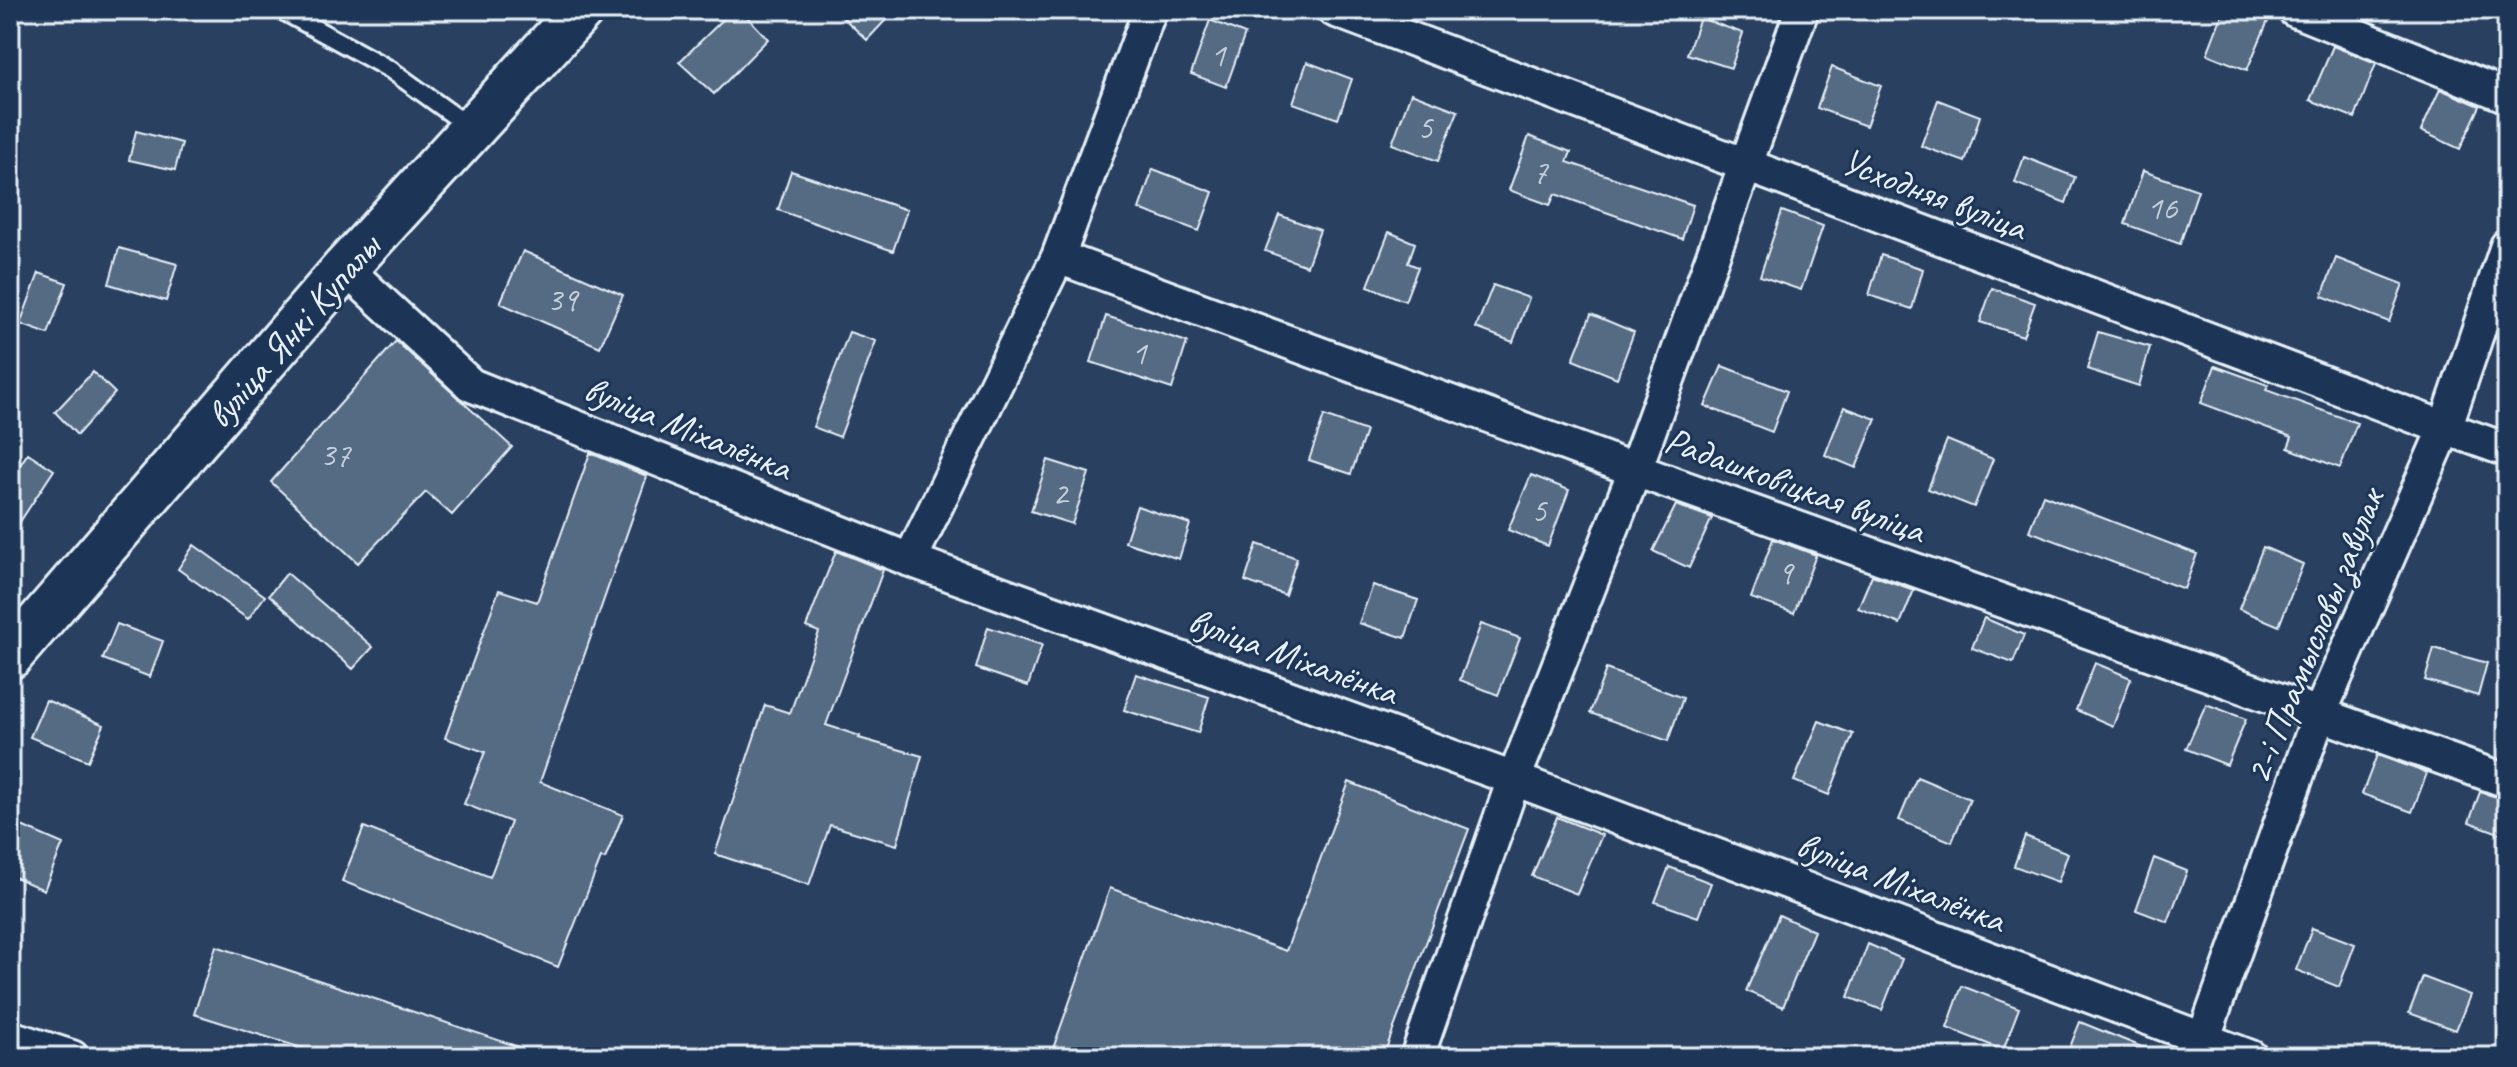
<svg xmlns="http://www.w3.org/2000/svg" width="2517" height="1067" font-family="Caveat,sans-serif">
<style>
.building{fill:#556a83;stroke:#e8f1f8;stroke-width:2}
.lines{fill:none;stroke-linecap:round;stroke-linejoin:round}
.lane-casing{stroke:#e8f1f8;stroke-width:22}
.street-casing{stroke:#e8f1f8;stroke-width:38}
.primary-casing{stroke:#e8f1f8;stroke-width:50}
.lane{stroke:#1d3557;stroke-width:16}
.street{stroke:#1d3557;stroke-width:32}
.primary{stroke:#1d3557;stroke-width:44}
.labels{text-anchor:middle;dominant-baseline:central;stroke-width:6;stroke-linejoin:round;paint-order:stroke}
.number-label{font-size:34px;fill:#c3cfdb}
.street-label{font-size:38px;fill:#e8f1f8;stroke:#1d3557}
</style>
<rect width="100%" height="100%" fill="#294061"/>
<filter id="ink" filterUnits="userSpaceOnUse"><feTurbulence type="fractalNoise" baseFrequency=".0125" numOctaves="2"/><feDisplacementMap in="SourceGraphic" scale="16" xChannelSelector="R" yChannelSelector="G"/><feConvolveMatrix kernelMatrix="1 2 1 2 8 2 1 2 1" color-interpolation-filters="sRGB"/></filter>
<g filter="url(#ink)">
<!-- building -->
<path class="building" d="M733,10h8l27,29 -54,55 -35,-32z
M835,10h60l-28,30z
M2224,10h16l28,11 -21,49 -40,-16z
M1700,18l43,15 -12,35 -44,-14z
M1210,20l35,14 -19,53 -35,-13z
M2333,46l43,17 -21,55 -45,-18z
M1307,62l45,17 -14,40 -45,-16z
M1832,67l49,19 -15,40 -49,-18z
M2440,89l40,17 -20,43 -39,-18z
M1411,93l47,18 -20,50 -46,-17z
M1938,100l42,16 -15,46 -44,-16z
M136,131l46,12 -7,27 -46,-10z
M1529,136l42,16 -4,10 126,43 -11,34 -127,-45 -5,11 -41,-15z
M2024,157l51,20 -9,26 -51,-20z
M1153,169l60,23 -14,39 -60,-22z
M791,171l116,39 -14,41 -115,-41z
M2143,171l55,19 -18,54 -55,-20z
M1782,211l41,15 -22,64 -41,-14z
M1279,215l41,15 -13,36 -42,-15z
M1389,232l26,11 -7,20 10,4 -13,34 -37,-15z
M119,248l58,16 -11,37 -57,-17z
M523,251l100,44 -23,52 -100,-44z
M1881,255l42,14 -11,40 -43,-14z
M2336,258l67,26 -14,38 -67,-26z
M39,273l28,10 -19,51 -28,-10z
M1493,285l36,13 -16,44 -37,-14z
M1992,288l43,15 -12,33 -43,-14z
M1591,314l43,18 -17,46 -44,-18z
M1106,316l81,26 -15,47 -81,-27z
M849,332l27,9 -36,96 -27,-10z
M2098,332l52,15 -11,39 -52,-17z
M396,341l116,106 -60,68 -26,-23 -68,71 -87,-81z
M1722,366l65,25 -15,41 -67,-26z
M2215,366l53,19 -2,5 91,33 -17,45 -52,-20 4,-11 -91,-34z
M93,372l22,21 -38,42 -22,-23z
M1844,407l32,12 -20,49 -31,-13z
M1324,416l42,15 -15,43 -42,-14z
M1947,440l46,19 -19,48 -46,-18z
M28,453l26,17 -44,67v-57z
M590,453l57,23 -107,306 83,33 -18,44 -4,-1 -43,109 -216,-86 22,-54 126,50 21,-55 -47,-18 21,-52 -40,-14 54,-148 38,12z
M1048,460l41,13 -17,51 -41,-13z
M1531,475l38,15 -21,56 -40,-16z
M2043,495l154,59 -13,35 -155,-58z
M1676,505l36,13 -23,50 -36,-17z
M1137,506l53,18 -11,35 -54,-17z
M1773,539l43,16 -22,58 -43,-15z
M1257,544l40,14 -12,37 -40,-14z
M194,545l71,51 -17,23 -70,-50z
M2263,547l40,17 -24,62 -40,-17z
M836,551l47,19 -57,155 34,11 -1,2 63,18 -25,89 -67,-20 -21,60 -94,-31 50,-149 25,8 29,-81 -13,-5z
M287,573l86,74 -20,22 -84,-74z
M1872,575l42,15 -14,34 -42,-16z
M1373,585l45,15 -13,38 -46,-15z
M1984,618l40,17 -11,28 -41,-15z
M117,624l46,17 -13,36 -47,-18z
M1481,624l39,14 -22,57 -38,-15z
M988,627l54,18 -14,41 -52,-18z
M2434,648l53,15 -9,33 -53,-16z
M2095,663l36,15 -18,48 -37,-16z
M1606,669l77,29 -15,43 -78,-28z
M1136,674l73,23 -11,36 -74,-23z
M46,700l58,25 -16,36 -58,-24z
M2206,704l40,15 -19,46 -41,-16z
M1819,721l34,13 -24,61 -35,-14z
M2377,755l50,18 -15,39 -50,-18z
M1917,777l53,22 -18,43 -53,-22z
M1349,782l120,47 -86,228h-333l60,-169 176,63z
M2480,792l27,8v36l-38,-14z
M1557,817l45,18 -25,59 -45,-18z
M10,821l53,23 -19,46 -34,-15z
M2025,836l43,17 -10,29 -44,-16z
M2154,858l33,13 -19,51 -32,-12z
M1669,867l42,16 -13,34 -43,-15z
M1779,915l35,16 -31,76 -37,-16z
M2312,928l43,16 -16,43 -43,-17z
M1868,944l34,15 -20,51 -34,-13z
M216,946l318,106 -1,5h-203l-136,-43z
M2423,977l47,18 -14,35 -47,-17z
M1962,986l57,22 -16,42 -56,-22z
M2080,1022l84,34v1h-98z"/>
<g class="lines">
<!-- lane casing -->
<g class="lane-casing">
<path id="lane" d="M281,10l110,60 80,58"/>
</g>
<!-- street casing -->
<g class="street-casing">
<path id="street" d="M1334,10l1111,418 62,22
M2294,10l213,86
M1058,257l577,213 872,311
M345,268l126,117 439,175 604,219 737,278
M910,560l148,-303 92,-247
M10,1037l62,20
M1417,1057l97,-278 121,-309 167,-460
M2197,1057l122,-342 126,-287 62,-182"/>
</g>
<!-- primary casing -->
<g class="primary-casing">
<path id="primary" d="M10,656l335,-388 236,-258"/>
</g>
<!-- lane -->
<use href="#lane" class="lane"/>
<!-- street -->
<use href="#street" class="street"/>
<!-- primary -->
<use href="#primary" class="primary"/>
</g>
</g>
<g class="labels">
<!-- number labels -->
<g class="number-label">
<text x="1218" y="54">1</text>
<text x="1425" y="127">5</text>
<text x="1540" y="171">7</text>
<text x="2162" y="207">16</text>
<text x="562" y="299">39</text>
<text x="1139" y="352">1</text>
<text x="335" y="454">37</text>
<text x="1060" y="492">2</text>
<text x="1539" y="510">5</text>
<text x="1785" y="572">9</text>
</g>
<!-- street labels -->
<g class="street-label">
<text transform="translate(1934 194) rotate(21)">Усходняя вуліца</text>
<text transform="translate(293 331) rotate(-49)">вуліца Янкі Купалы</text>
<text transform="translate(688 428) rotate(22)">вуліца Міхалёнка</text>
<text transform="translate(1795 485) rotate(20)">Радашковіцкая вуліца</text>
<text transform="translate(2314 636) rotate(-68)">2-і Прамысловы завулак</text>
<text transform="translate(1293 656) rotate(20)">вуліца Міхалёнка</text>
<text transform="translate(1901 882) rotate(21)">вуліца Міхалёнка</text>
</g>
</g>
<!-- margin -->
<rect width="2517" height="1067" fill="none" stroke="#1d3557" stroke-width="40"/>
<rect x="20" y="20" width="2477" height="1027" fill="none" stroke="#e8f1f8" stroke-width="3" filter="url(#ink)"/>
</svg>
